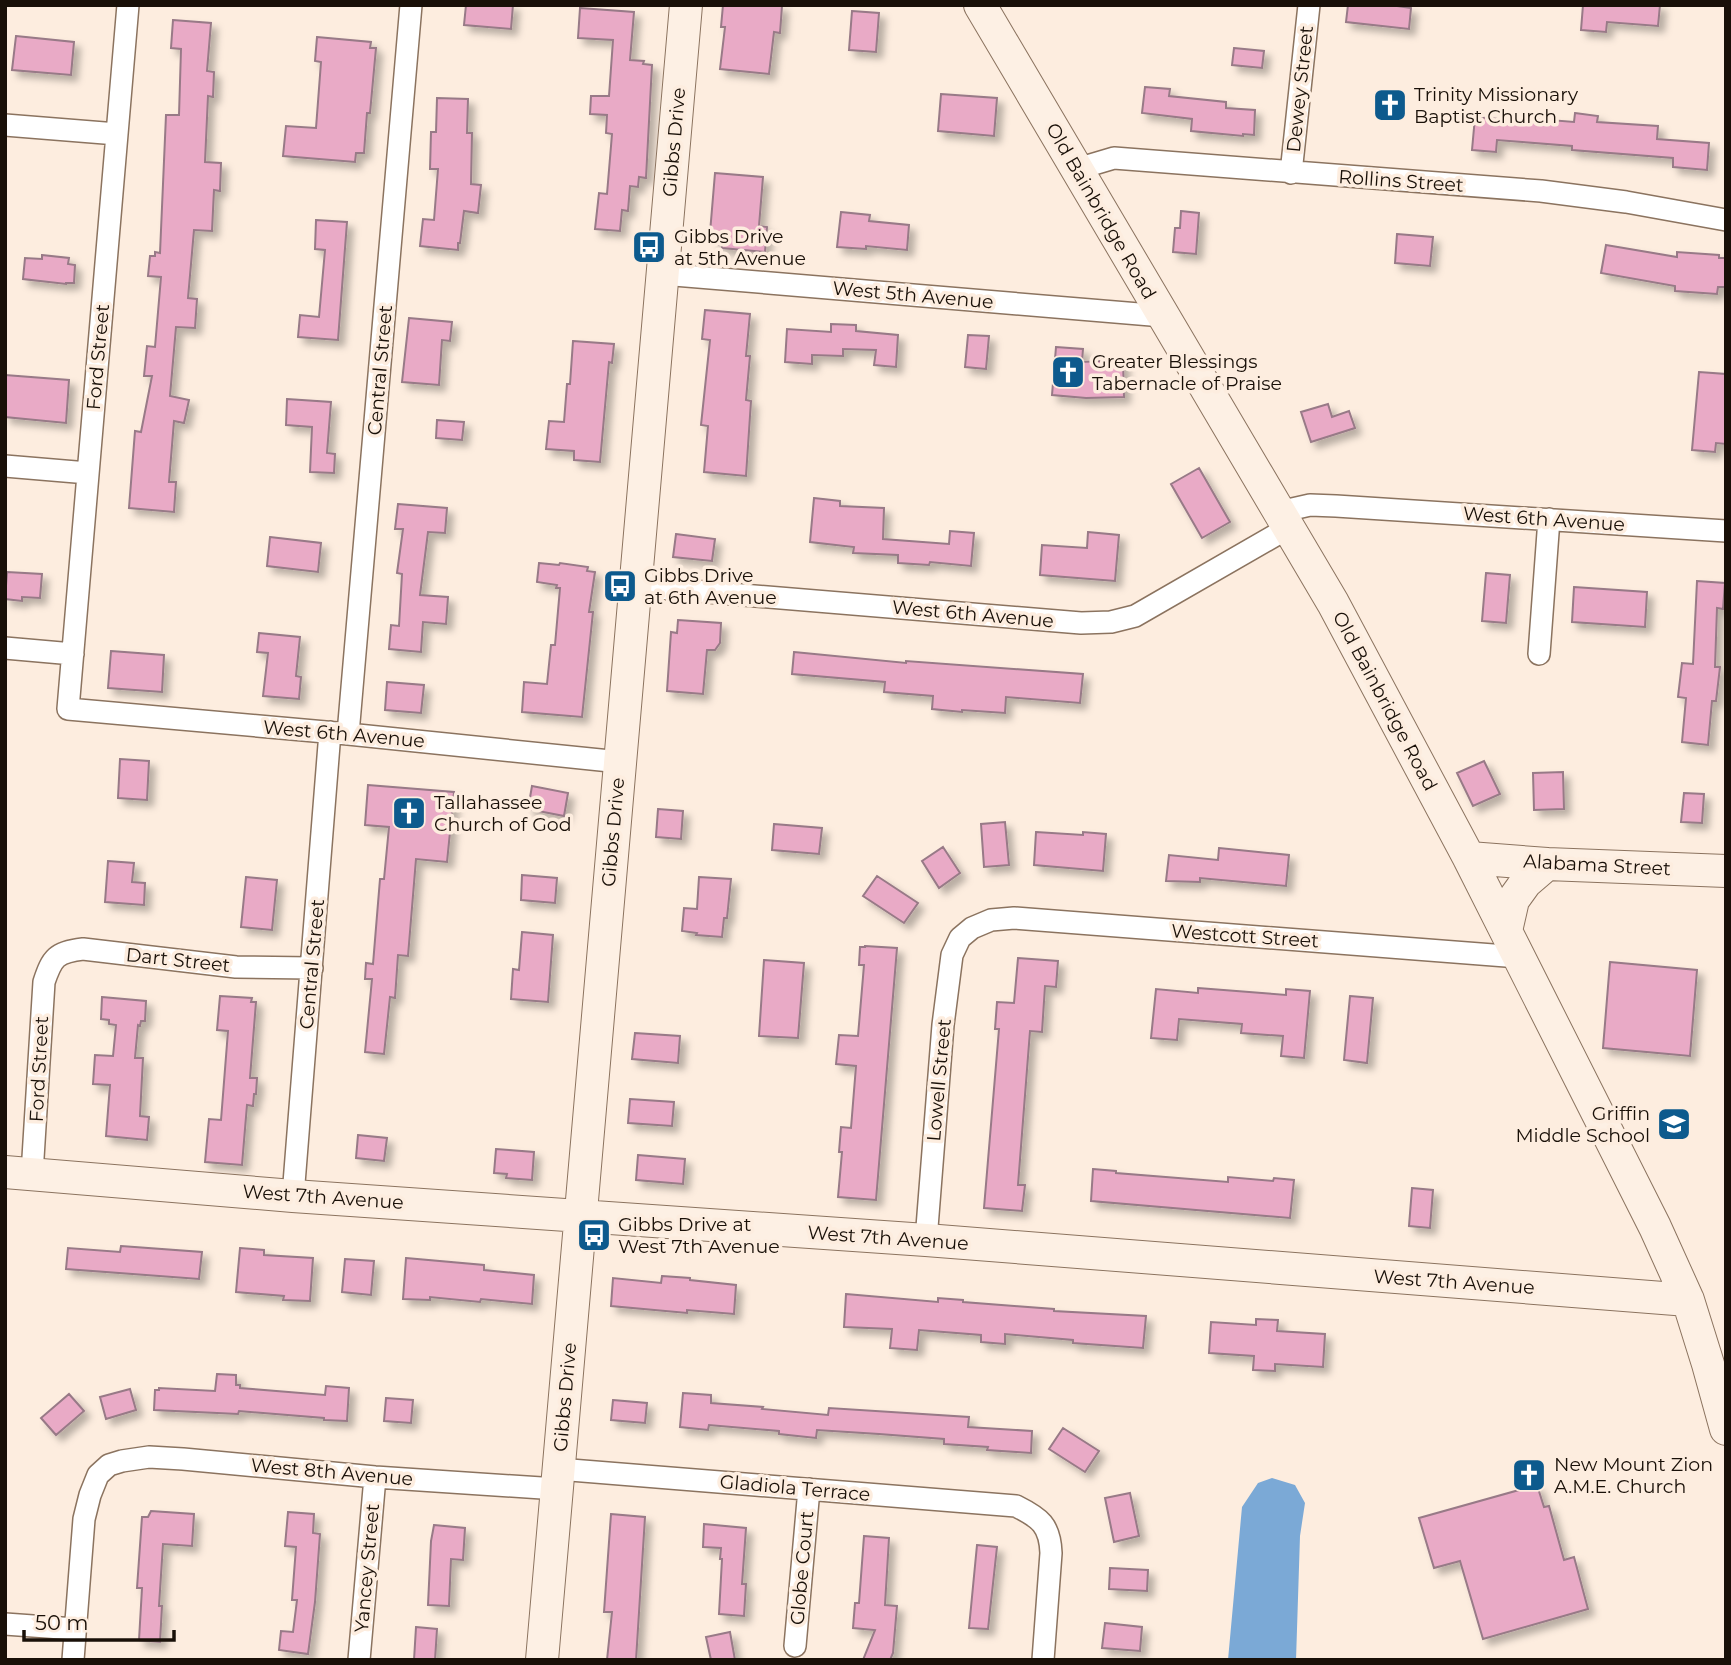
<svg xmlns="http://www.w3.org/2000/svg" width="1731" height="1665" font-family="Montserrat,sans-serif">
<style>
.water{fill:#7ba9d6}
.building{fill:#e9aac6;stroke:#987a87;stroke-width:2;filter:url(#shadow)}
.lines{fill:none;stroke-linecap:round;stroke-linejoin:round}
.street-casing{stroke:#8b735f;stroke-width:24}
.secondary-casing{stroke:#8b735f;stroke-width:34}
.street{stroke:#fff;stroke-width:21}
.secondary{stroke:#fdf0e4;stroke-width:32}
.labels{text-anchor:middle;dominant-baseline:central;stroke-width:7;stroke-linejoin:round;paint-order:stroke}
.street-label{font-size:19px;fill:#191008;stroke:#fdeddf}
.poi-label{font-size:19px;fill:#191008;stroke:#fdeddf;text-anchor:start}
</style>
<defs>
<filter id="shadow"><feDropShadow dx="6" dy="6" stdDeviation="3.5" flood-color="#0004"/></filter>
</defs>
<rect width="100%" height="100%" fill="#fdeddf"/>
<!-- water -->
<path class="water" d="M1272,1478l23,7 10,18 -5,33 -4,124h-68l14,-153 16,-24z"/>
<!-- building -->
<path class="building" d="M466,5h47l-2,24 -47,-4z
M723,5l59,1 -2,27 -6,-1 -5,42 -49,-5 5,-42h-4z
M1348,5h42l21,3 -2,21 -63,-7z
M1583,5h77l-2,21 -51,-4 -1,10 -25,-2z
M580,8l54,4 -4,48 14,1 -1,3 9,1 -6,113 -7,-1 -1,10 -8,-1 -2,25 -6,-1 -2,21 -25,-2 4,-36 8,1 5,-60 -6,-1 1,-18 -17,-1 1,-18h18l4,-56 -35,-2z
M852,11l27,2 -3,39 -27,-2z
M173,20l38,3 -4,48 7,1 -1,25 -5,-1 -3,66 16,1 -1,28 -6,-1 -2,41 -18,-1 -6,68 9,1 -2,29 -19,-1 -6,69 19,4 -5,23 -10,-2 -5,61h7l-2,30 -45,-4 6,-77 6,1 11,-56h-8l3,-30 8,1 6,-70 -13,-1 2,-20h5v-4l5,1 6,-138h13l2,-66 -10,-1z
M16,36l58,6 -3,33 -59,-5z
M317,37l54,5 -1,6h6l-6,65h-3l-3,40h-8l-1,9 -72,-6 3,-30 30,2 5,-66 -6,-1z
M1234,48l30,3 -2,17 -30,-3z
M1145,87l25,2 -1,7 57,6v6l29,2 -1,25 -11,-1v2l-52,-5 1,-12 -50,-6z
M941,94l56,4 -3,38 -56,-5z
M437,98l31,1 -1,34h5l-1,51 10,1 -3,28 -14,-2 -4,32h-2v7l-38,-4 3,-27 11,1 4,-51h-8l1,-37h5z
M1575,113l23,3 -1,6 61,4 -1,13 52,4 -2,27 -34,-3v-9l-101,-8v-4l-75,-6 -1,12 -24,-2 3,-33 49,4 1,-3 49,4z
M715,173l48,4 -4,49 8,1 -2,25 -43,-4v-3l-8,-1 1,-10 -5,-1z
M1181,211l18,2 -3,41 -23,-2 2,-24h5z
M841,212l29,3 -1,6 40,4 -2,25 -41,-4v3l-29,-2z
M316,220l31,2 -9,118 -40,-3 2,-22 19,2 6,-67 -10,-1z
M1397,234l36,3 -3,29 -35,-3z
M1606,245l71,12v-5l42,3v3h7v29h-8l-1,7 -42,-3v-5l-74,-13z
M42,255l27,3 -1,6 7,1 -1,18h-8v1l-43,-5 2,-21 17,1z
M705,310l45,4 -4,42h4l-4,44 5,1 -5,75 -42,-4 4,-46 -7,-1 9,-85 -8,-1z
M409,318l43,4 -2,19 -8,-1 -3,45 -37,-3z
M831,324l25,1v6l42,4 -2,32 -22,-2 2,-15 -33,-1v7l-31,-1v9l-27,-2 2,-33 44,3z
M968,335l21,1 -3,33 -21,-2z
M573,341l41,3 -2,19 -3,-1 -9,100 -26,-2v-9l-28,-2 3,-28 15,1 3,-38h3z
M1056,347l27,2 -1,13 41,-2 1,37 -38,1 -34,-3z
M1699,372l27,2v70l-10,-1 -1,9 -23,-2z
M5,375l64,5 -3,43 -61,-6z
M287,399l44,3 -4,51 8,1 -1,19 -24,-1 2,-45 -26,-2z
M1328,404l4,13 17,-6 6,17 -44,14 -10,-30z
M437,420l27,2 -2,18 -26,-2z
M1199,468l31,54 -28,16 -31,-54z
M814,498l26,3v5l44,2 -1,31 66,5 1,-13 24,2 -3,33 -41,-4 -1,3 -31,-2v-8l-45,-2 1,-6 -44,-5z
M398,504l49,4 -2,25 -17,-1 -8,63 28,2 -2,27 -23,-2 -2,30 -32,-3 2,-24 8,1 3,-52 -5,-1 6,-44h-8z
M1088,532l31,3 -4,46 -75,-6 2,-30 45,3z
M676,534l39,5 -3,22 -39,-4z
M270,537l51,6 -3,29 -51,-6z
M539,563l20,2 1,-2 28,4 -1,4 8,1 -6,40h4l-11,105 -60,-5 2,-30 23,2 4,-39h4l5,-57h-4l1,-3 -20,-3z
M7,572l35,2 -2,24 -18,-1v4l-17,-2z
M1486,573l24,2 -4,48 -24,-2z
M1697,581l28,2 -2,26 -6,-1 -2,59h5l-4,34h-4l-4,44 -26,-3 4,-44 -8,-1 4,-34 11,1z
M1574,587l73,5 -2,35 -73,-5z
M678,620l43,3 -1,20 -5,7h-8l-4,44 -36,-3 4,-59 6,1z
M259,633l41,4 -4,39 5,1 -2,22 -36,-3 5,-43 -11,-1z
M111,651l53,4 -2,37 -54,-4z
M794,652l112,11v-2l177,13 -3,29 -74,-6 -1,16 -43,-3v2l-30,-3 1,-13 -49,-4 1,-10 -93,-8z
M387,682l37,3 -3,28 -36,-3z
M120,759l29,2 -2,39 -29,-2z
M1484,761l16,33 -27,12 -16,-33z
M1563,772l1,37 -30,1 -1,-37z
M368,785l86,7 -7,70 -31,-3 -8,97 -10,-1 -3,43 -5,-1 -6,57 -19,-2 7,-73h-7l1,-16 7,1 7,-85h4l5,-52 -24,-2z
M532,786l36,7 -4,23 -36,-7z
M1684,793l20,1 -2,29 -21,-1z
M658,809l25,2 -2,28 -25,-2z
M1005,822l4,43 -25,2 -3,-43z
M774,824l48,4 -3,26 -47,-4z
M1036,832l47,3v-3l23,2 -3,37 -69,-6z
M943,847l17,26 -21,15 -17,-27z
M1219,848l70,7 -3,31 -86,-8v4l-34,-1 3,-26 49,5z
M108,861l26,2 -2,19 13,1 -1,22 -39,-3z
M522,875l35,3 -2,25 -34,-3z
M877,876l41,27 -14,20 -41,-27z
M246,877l31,3 -5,50 -31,-3z
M699,877l32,2 -4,39h-3l-2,19 -26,-2 1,-2 -15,-2 2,-23 13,1z
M522,932l31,3 -5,67 -37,-3 2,-30 6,1z
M865,946l32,2 -21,252 -38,-3 4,-45h-3l2,-25 10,1 5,-62 -20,-2 3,-29 19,1 6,-71h-5l1,-18h5z
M1018,958l40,3 -2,26 -11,-1 -3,46 -12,-1 -12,154h7l-3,26 -38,-3 15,-179h-4l2,-27 17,1z
M764,960l40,3 -6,75 -39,-2z
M1610,962l87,8 -7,86 -87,-8z
M1198,988l88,7v-6l24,2 -6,67 -23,-2 2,-20 -42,-3 1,-9 -63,-5 -2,21 -26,-2 5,-49 42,4z
M220,996l32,2 -1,4h5l-6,76h7l-1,16h-2l-1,12 -6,-1 -5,60 -37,-3 4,-43 12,1 7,-89 -11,-1z
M1350,996l23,2 -6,65 -23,-3z
M102,997l44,4 -1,20h-4l-1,5 -2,-1 -3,33h8l-3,58 9,1 -2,23 -41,-4 4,-51 -17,-1 2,-29 18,1 3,-31 -7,-1v-4l-8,-1z
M635,1033l45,3 -2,27 -46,-4z
M630,1099l44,3 -2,24 -44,-3z
M358,1135l29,3 -3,23 -28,-3z
M496,1149l38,3 -2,28 -26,-2 1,-4 -13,-1z
M638,1155l47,4 -2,25 -47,-4z
M1093,1169l23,2v2l112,9v-5l45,4 1,-3 20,2 -4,38 -199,-17z
M1412,1188l21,2 -3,38 -21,-2z
M121,1246l81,6 -3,27 -133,-10 2,-21 52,4z
M240,1248l24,2v5l49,3 -3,43 -27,-1 1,-4 -48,-4z
M406,1258l78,7v5l50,5 -2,29 -51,-5 -1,3 -50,-5v3l-27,-1z
M345,1259l29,2 -3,34 -29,-3z
M662,1276l28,2v2l46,5 -2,29 -47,-4v3l-76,-7 2,-28 48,5z
M846,1294l92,8v-4l25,2v2l91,7v2l92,5 -3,32 -70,-5v-3l-68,-6v10l-24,-2v-7l-62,-5 -2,20 -27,-2 2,-19 -48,-2z
M1256,1319l22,1 -1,11 48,3 -2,33 -48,-3v7l-22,-1 1,-14 -45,-3 2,-31 45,3z
M217,1374l19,1v10h4v3l85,7 1,-9 23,2 -2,33 -23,-1v-2l-85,-7 -1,3 -84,-4 1,-20h4v-2l56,3z
M130,1389l6,21 -30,9 -6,-22z
M683,1393l28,2v8l52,4 -1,2 66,6 1,-7 140,9 -1,10 64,4 -1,22 -44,-3 1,-3 -44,-3v-5l-65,-5 -62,-4 -1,8 -37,-4v-3l-70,-6 -1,5 -28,-3z
M69,1394l15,17 -28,24 -15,-17z
M386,1398l27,2 -2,23 -27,-2z
M613,1400l34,3 -2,20 -34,-3z
M1063,1428l36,23 -14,21 -36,-23z
M1537,1485l7,22 5,-1 15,54 10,-3 14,52 -105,30 -23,-78 -26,7 -15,-50z
M1130,1493l9,43 -25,6 -9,-44z
M151,1511l43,3 -2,32 -29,-2 -4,62h3l-2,36 -21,-2 3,-52h-5l5,-71h6z
M288,1512l26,2 -1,19 7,1 -5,68 -7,52 -29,-4 2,-19 12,1 4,-32h-5l4,-53 -11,-1z
M611,1514l34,3 -9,143h-29l5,-48h-8z
M704,1524l42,4 -4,56h4l-2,32 -25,-2 3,-55h-2l1,-11 -18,-1z
M434,1525l31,3 -2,32 -12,-1 -2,47 -21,-1 3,-64z
M864,1536l25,2 -4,67 12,1 -4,47 -3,7h-27l12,-30 -22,-2 2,-25h4z
M977,1545l20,2 -9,82 -19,-1z
M1110,1568l38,2 -1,21 -38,-2z
M1105,1623l37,4 -2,24 -38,-3z
M416,1627l21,2 -2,31h-21z
M730,1632l5,28h-24l-5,-23z"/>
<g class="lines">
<!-- street casing -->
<g class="street-casing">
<path id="street" d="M128,5l-60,704 280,25 272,28
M5,125l112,9
M1077,169l37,-11 427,33 85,11 100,18
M1291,173l18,-168
M662,274l501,42
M5,466l83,7
M1279,512l31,-7 26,1 390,25
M635,586l446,37 30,-1 24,-6 153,-88
M5,648l68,6
M1539,654l10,-135
M348,734l63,-729
M32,1174l12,-192c8,-24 12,-30 39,-33l153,18 76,1
M293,1196l37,-464
M926,1240l17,-215 9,-70 8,-17 12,-10 19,-8 23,-2 505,39
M558,1469l458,37c24,12 34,19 35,47l-8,107
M5,1624l70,5
M795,1646l14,-157
M73,1660l11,-141 6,-24 8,-20 11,-10 13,-4 27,-4 34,2 192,18 182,12
M359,1660l16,-183"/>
</g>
<!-- secondary casing -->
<g class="secondary-casing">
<path id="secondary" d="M980,5l353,598 136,255 186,369 33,73 20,64 18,65
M1469,858l78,6 179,7
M1506,931l7,-31 13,-18 21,-18
M5,1172l288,24 633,44 762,60
M542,1660l144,-1655"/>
</g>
<!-- street -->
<use href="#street" class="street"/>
<!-- secondary -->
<use href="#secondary" class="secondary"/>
</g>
<!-- icons -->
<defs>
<g id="church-square" transform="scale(1.75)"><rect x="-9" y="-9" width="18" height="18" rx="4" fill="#0d5a8d" stroke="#fdeddf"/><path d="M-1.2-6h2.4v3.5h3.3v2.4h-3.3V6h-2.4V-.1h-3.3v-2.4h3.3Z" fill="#fff"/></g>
<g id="bus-square" transform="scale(1.75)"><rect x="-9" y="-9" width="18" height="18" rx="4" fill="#0d5a8d" stroke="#fdeddf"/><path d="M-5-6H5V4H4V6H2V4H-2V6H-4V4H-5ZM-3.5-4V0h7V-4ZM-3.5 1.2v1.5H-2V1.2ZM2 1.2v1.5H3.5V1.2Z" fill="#fff"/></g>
<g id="school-square" transform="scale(1.75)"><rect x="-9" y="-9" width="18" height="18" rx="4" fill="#0d5a8d" stroke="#fdeddf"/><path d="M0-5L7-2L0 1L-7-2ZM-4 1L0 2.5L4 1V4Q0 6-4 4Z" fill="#fff"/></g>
</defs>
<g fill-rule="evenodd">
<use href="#church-square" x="1390" y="105"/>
<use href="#bus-square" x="649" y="247"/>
<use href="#church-square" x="1068" y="372"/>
<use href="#bus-square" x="620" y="586"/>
<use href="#church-square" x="409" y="813"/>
<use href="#school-square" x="1674" y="1124"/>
<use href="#bus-square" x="594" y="1235"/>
<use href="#church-square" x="1529" y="1475"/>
</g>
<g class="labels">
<!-- street labels -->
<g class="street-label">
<text transform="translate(1300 89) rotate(-84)">Dewey Street</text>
<text transform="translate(674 142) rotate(-85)">Gibbs Drive</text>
<text transform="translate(1401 181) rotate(4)">Rollins Street</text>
<text transform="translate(1101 211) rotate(60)">Old Bainbridge Road</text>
<text transform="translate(913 295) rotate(5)">West 5th Avenue</text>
<text transform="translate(98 357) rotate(-85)">Ford Street</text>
<text transform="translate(380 370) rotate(-85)">Central Street</text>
<text transform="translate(1544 519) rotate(4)">West 6th Avenue</text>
<text transform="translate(973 614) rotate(5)">West 6th Avenue</text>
<text transform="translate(1385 701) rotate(62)">Old Bainbridge Road</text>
<text transform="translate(344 734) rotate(5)">West 6th Avenue</text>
<text transform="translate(613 832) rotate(-85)">Gibbs Drive</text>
<text transform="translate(1597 865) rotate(3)">Alabama Street</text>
<text transform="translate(1245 936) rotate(4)">Westcott Street</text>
<text transform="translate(178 960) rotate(6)">Dart Street</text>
<text transform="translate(312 964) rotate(-85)">Central Street</text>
<text transform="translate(39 1069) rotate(-87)">Ford Street</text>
<text transform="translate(939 1080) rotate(-85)">Lowell Street</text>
<text transform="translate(323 1197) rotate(4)">West 7th Avenue</text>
<text transform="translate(888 1238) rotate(4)">West 7th Avenue</text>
<text transform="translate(1454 1282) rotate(4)">West 7th Avenue</text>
<text transform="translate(565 1397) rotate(-85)">Gibbs Drive</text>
<text transform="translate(332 1472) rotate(5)">West 8th Avenue</text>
<text transform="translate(795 1488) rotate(5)">Gladiola Terrace</text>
<text transform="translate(367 1568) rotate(-85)">Yancey Street</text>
<text transform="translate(802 1568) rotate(-85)">Globe Court</text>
</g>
<!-- poi labels -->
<g class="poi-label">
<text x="1414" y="94">Trinity Missionary<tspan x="1414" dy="22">Baptist Church</tspan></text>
<text x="674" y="236">Gibbs Drive<tspan x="674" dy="22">at 5th Avenue</tspan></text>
<text x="1092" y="361">Greater Blessings<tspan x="1092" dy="22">Tabernacle of Praise</tspan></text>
<text x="644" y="575">Gibbs Drive<tspan x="644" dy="22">at 6th Avenue</tspan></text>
<text x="434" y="802">Tallahassee<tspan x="434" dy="22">Church of God</tspan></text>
<text x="1650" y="1113" text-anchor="end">Griffin<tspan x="1650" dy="22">Middle School</tspan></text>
<text x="618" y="1224">Gibbs Drive at<tspan x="618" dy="22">West 7th Avenue</tspan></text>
<text x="1554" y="1464">New Mount Zion<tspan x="1554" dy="22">A.M.E. Church</tspan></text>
</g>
</g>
<!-- border -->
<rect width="1731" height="1665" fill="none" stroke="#191008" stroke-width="14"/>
<!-- scale -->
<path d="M24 1630v10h150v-10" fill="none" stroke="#191008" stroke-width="3.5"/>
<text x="35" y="1630" font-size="21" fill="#191008" stroke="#fdeddf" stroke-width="5" paint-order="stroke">50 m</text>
</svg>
